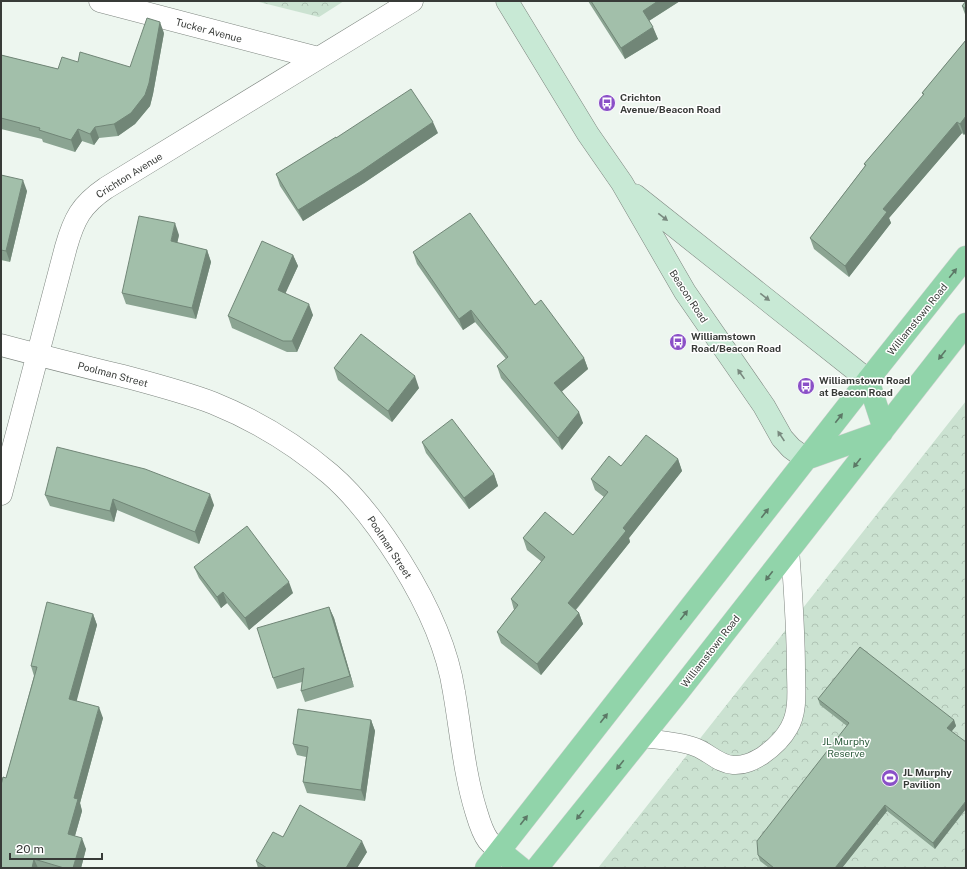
<svg xmlns="http://www.w3.org/2000/svg" width="967" height="869" font-family="'Public Sans',sans-serif">
<style>
.forest{fill:url(#forest-crowns)}
.lines{fill:none;stroke-linecap:round;stroke-linejoin:round}
.lane-casing{stroke:#7d857f;stroke-width:19}
.street-casing{stroke:#7d857f;stroke-width:23}
.secondary-casing{stroke:#7d857f;stroke-width:23}
.primary-casing{stroke:#cfd0cf;stroke-width:23}
.lane{stroke:#fff;stroke-width:18}
.street{stroke:#fff;stroke-width:22}
.secondary{stroke:#c8e9d5;stroke-width:22}
.primary{stroke:#91d4aa;stroke-width:22}
.wall{fill:#8ba492}
.shaded-wall{fill:#718677}
.building{fill:#a2bfaa;stroke:#718677}
.oneway{fill:#79897f}
.oneway2{fill:#5c7866}
.labels{text-anchor:middle;dominant-baseline:central;stroke-width:3;stroke-linejoin:round;paint-order:stroke}
.street-label{font-size:10px;fill:#383b38;stroke:#fff}
.poi-label{font-size:10px;font-weight:bold;fill:#383b38;stroke:#fff;text-anchor:start}
.park-label{font-size:10px;fill:#2d5c3d;stroke:#fff}
</style>
<defs>
<pattern id="forest-crowns" width="20" height="18" patternUnits="userSpaceOnUse"><rect width="20" height="18" fill="#cbe2d1"/><path d="M2 6a3 3 0 1 1 6 0M12 15a3 3 0 1 1 6 0" fill="none" stroke="#afc3b4"/></pattern>
</defs>
<rect width="100%" height="100%" fill="#edf6ef"/>
<!-- forest -->
<path class="forest" d="M255,1h89l-25,16z
M966,401v467h-368z"/>
<g class="lines">
<!-- lane casing -->
<g class="lane-casing">
<path id="lane" d="M641,738c18,2 38,3 54,9 14,5 23,17 38,18 11,1 20,-4 29,-9 10,-7 21,-17 27,-28 10,-17 7,-39 7,-57 0,-41 -3,-81 -6,-122"/>
</g>
<!-- street casing -->
<g class="street-casing">
<path id="street" d="M100,1l218,57
M1,345c41,11 81,21 122,31 30,8 61,16 90,27 42,17 83,42 117,71 29,25 51,56 71,88 25,40 46,83 53,130 7,40 10,80 22,119 3,10 6,21 12,29 3,4 8,7 12,11
M1,494l65,-247c8,-28 15,-42 40,-59l306,-187"/>
</g>
<!-- secondary casing -->
<g class="secondary-casing">
<path id="secondary" d="M507,1l81,133 34,49 63,109 79,114 18,32 9,10 15,11
M635,195l233,185"/>
</g>
<!-- primary casing -->
<g class="primary-casing">
<path id="primary" d="M868,380l16,49
M806,459l76,-27
M500,851l21,17
M486,868l382,-488 98,-123
M537,868l142,-177 287,-367"/>
</g>
<!-- lane -->
<use href="#lane" class="lane"/>
<!-- street -->
<use href="#street" class="street"/>
<!-- secondary -->
<use href="#secondary" class="secondary"/>
<!-- primary -->
<use href="#primary" class="primary"/>
</g>
<!-- wall -->
<path class="wall" d="M588,1h92l-31,20 9,18 -33,20z
M966,1v16l-4,-11z
M164,33l-11,61 -3,12 -15,18 -17,12 -19,2 -5,7 -12,-4 -7,11 -32,-10 -1,-3 -41,-10v-74l57,14 20,-7 52,5z
M966,40v92l-2,3 -2,-2 -73,85 2,5 -42,54 -35,-28 -4,-11 55,-72 -1,-2 59,-69 -1,-2z
M438,133l-74,50 -61,38 -23,-35 -4,-12 60,-36z
M1,175l26,16 -17,71 -9,-2z
M179,235l-2,8 30,7 4,12 -15,57 -70,-15 -4,-11z
M413,252l122,53 49,53 4,11 -26,22 21,32 -21,27 -61,-72 -4,-12 9,-7 -31,-37 -12,8 -46,-66z
M293,255l5,11 -13,27 28,22 -16,37h-10l-55,-24 -4,-12z
M334,368l85,20 -27,34 -54,-42z
M422,442l72,32 4,12 -29,23 -43,-56z
M678,459l4,12 -53,67 1,4 -54,68 3,3 4,11 -42,51 -40,-32 -4,-11 17,-22 -3,-11 31,-37 -15,-12 -4,-12 50,-3 31,-38 -9,-7 -4,-11 30,-13z
M45,495l169,10 -15,39 -82,-34 -3,12 -64,-16z
M194,567l99,26 -44,37 -22,-27 -6,5 -22,-30z
M329,607l5,11 20,69 -49,15 -4,-11 1,-9 -25,7 -4,-11z
M93,614l4,11 -21,76 27,17 -23,85 2,8 -7,25 11,13 -5,19h-80l5,-90 28,-102 -3,-10z
M818,699l136,21 2,6 -4,5 -17,118 -48,-38 -45,57h-73l-9,-7 -2,-6 89,-129 -27,-21z
M371,720l4,11 -10,70 -58,-8 -4,-11 3,-25 -9,-2 -4,-11z
M283,837l84,15 -10,16h-99l-2,-7z"/>
<!-- shaded-wall -->
<path class="shaded-wall" d="M658,1h22l-33,21 -4,-11z
M160,22l4,11 -11,61 -3,12 -15,18 -17,12 -4,-12z
M653,27l5,12 -33,20 -4,-11z
M966,116v16l-2,3 -4,-11z
M433,122l5,11 -74,50 -61,38 -5,-11z
M957,122l5,11 -73,85 2,5 -42,54 -4,-11 38,-57z
M95,127l4,11 -5,7 -4,-11z
M78,129l4,12 -7,11 -4,-12z
M23,180l4,11 -17,71 -4,-11z
M175,223l4,12 -4,18 -4,-12z
M207,250l4,12 -15,57 -4,-11z
M293,255l5,11 -16,35 -4,-11z
M309,304l4,11 -16,37 -5,-11z
M471,310l4,12 -12,8 -4,-11z
M584,358l4,11 -29,25 -5,-11z
M415,376l4,12 -27,34 -4,-11z
M579,412l4,11 -21,27 -4,-12z
M678,459l4,12 -53,67 1,4 -58,72 -4,-11 55,-75z
M494,474l4,12 -29,23 -5,-11z
M210,494l4,11 -15,39 -4,-12z
M113,499l4,11 -3,12 -4,-11z
M289,582l4,11 -44,37 -4,-12z
M223,592l4,11 -6,5 -4,-11z
M329,607l5,11 20,69 -4,-11z
M579,613l4,11 -42,51 -4,-11z
M93,614l4,11 -23,86 -5,-12z
M99,707l4,11 -23,85 2,8 -10,35 -4,-12 6,-36z
M371,720l4,11 -10,70 -4,-11z
M954,720l2,6 -6,7 -3,-5z
M966,801v8l-31,40 -2,-6z
M885,805l2,6 -45,57h-7z
M82,838l4,11 -5,19h-8z
M362,841l5,11 -10,16h-11z
M34,859l4,9h-6z"/>
<!-- building -->
<path class="building" d="M591,1h67l-15,10 10,16 -32,21z
M966,1v8l-4,-3z
M147,18l13,4 -11,61 -4,12 -14,18 -17,11 -19,3 -5,7 -12,-5 -7,11 -32,-10 1,-2 -39,-10v-63l57,14 4,-12 16,5 2,-10 50,15z
M966,40v76l-6,8 -3,-2 -74,87 4,3 -42,54 -35,-28 56,-73 -2,-1 60,-70 -2,-1z
M411,89l22,33 -73,50 -62,38 -22,-36 60,-37v1z
M1,175l22,5 -17,71 -5,-1z
M470,213l65,92 6,-5 43,58 -30,25 25,29 -21,26 -61,-72 11,-9 -37,-47 -12,9 -46,-67z
M139,216l36,7 -4,18 36,9 -15,58 -70,-15z
M262,241l31,14 -15,35 31,14 -17,37h-9l-55,-25z
M361,334l54,42 -27,35 -54,-43z
M452,419l42,55 -30,24 -42,-56z
M646,435l32,24 -55,69 3,3 -58,72 11,10 -42,51 -40,-32 21,-27 -7,-6 34,-42 -22,-19 22,-26 28,23 35,-43 -17,-13 18,-23 12,10z
M57,447l88,22 65,25 -15,38 -82,-33 -3,12 -65,-16z
M247,526l42,56 -44,36 -22,-26 -6,5 -23,-30z
M47,602l46,12 -24,85 30,8 -25,91 4,1 -10,35 14,4 -9,30h-9l-30,-9 -2,9h-31v-83l2,-8 3,1 31,-111 -6,-1z
M329,607l21,69 -49,15 3,-23 -31,10 -16,-50z
M860,647l94,73 -7,8 19,14v59l-33,42 -48,-38 -50,63h-61l-16,-13 -1,-14 92,-118 -31,-24z
M298,709l73,11 -10,70 -58,-8 5,-35 -15,-3z
M300,805l62,36 -16,27h-79l-11,-7 17,-29 10,5z"/>
<!-- one-way arrows -->
<defs><path id="oneway-solid" d="M-6-.8H1V-3.2L6.5 0L1 3.2V.8H-6Z"/></defs>
<g class="oneway">
<use href="#oneway-solid" transform="translate(663 217) rotate(38)"/>
<use href="#oneway-solid" transform="translate(765 297) rotate(38)"/>
<use href="#oneway-solid" transform="translate(741 374) rotate(-125)"/>
<use href="#oneway-solid" transform="translate(781 436) rotate(-124)"/>
</g>
<g class="oneway2">
<use href="#oneway-solid" transform="translate(953 273) rotate(-51)"/>
<use href="#oneway-solid" transform="translate(942 355) rotate(128)"/>
<use href="#oneway-solid" transform="translate(839 418) rotate(-52)"/>
<use href="#oneway-solid" transform="translate(857 463) rotate(128)"/>
<use href="#oneway-solid" transform="translate(765 513) rotate(-52)"/>
<use href="#oneway-solid" transform="translate(769 576) rotate(128)"/>
<use href="#oneway-solid" transform="translate(684 615) rotate(-52)"/>
<use href="#oneway-solid" transform="translate(604 718) rotate(-52)"/>
<use href="#oneway-solid" transform="translate(620 765) rotate(129)"/>
<use href="#oneway-solid" transform="translate(580 815) rotate(129)"/>
<use href="#oneway-solid" transform="translate(524 820) rotate(-52)"/>
</g>
<!-- icons -->
<defs>
<g id="bus-disc" transform="scale(0.9)"><circle r="9.5" fill="#8a50c7" stroke="#fff"/><path d="M-5-6H5V4H4V6H2V4H-2V6H-4V4H-5ZM-3.5-4V0h7V-4ZM-3.5 1.2v1.5H-2V1.2ZM2 1.2v1.5H3.5V1.2Z" fill="#fff"/></g>
<g id="stadium-disc" transform="scale(0.9)"><circle r="9.5" fill="#8a50c7" stroke="#fff"/><path d="M0-5a6.5 5 0 1 0 0 10a6.5 5 0 1 0 0-10ZM-3.5-1.8h7v3.6h-7Z" fill="#fff"/></g>
</defs>
<g fill-rule="evenodd">
<use href="#bus-disc" x="607" y="103"/>
<use href="#bus-disc" x="678" y="342"/>
<use href="#bus-disc" x="806" y="386"/>
<use href="#stadium-disc" x="890" y="778"/>
</g>
<g class="labels">
<!-- street labels -->
<g class="street-label">
<text transform="translate(209 30) rotate(15)">Tucker Avenue</text>
<text transform="translate(129 175) rotate(-32)">Crichton Avenue</text>
<text transform="translate(689 296) rotate(57)">Beacon Road</text>
<text transform="translate(917 319) rotate(-51)">Williamstown Road</text>
<text transform="translate(113 374) rotate(15)">Poolman Street</text>
<text transform="translate(390 547) rotate(57)">Poolman Street</text>
<text transform="translate(710 651) rotate(-52)">Williamstown Road</text>
</g>
<!-- poi labels -->
<g class="poi-label">
<text x="620" y="97">Crichton<tspan x="620" dy="12">Avenue/Beacon Road</tspan></text>
<text x="691" y="336">Williamstown<tspan x="691" dy="12">Road/Beacon Road</tspan></text>
<text x="819" y="380">Williamstown Road<tspan x="819" dy="12">at Beacon Road</tspan></text>
<text x="903" y="772">JL Murphy<tspan x="903" dy="12">Pavilion</tspan></text>
</g>
<!-- park labels -->
<g class="park-label">
<text x="846" y="741">JL Murphy<tspan x="846" dy="12">Reserve</tspan></text>
</g>
</g>
<!-- border -->
<rect width="967" height="869" fill="none" stroke="#383b38" stroke-width="4"/>
<!-- scale -->
<path d="M10 853v6h92v-6" fill="none" stroke="#383b38" stroke-width="2"/>
<text x="16" y="853" font-size="12" fill="#383b38" stroke="#ffffff" stroke-width="3" paint-order="stroke">20 m</text>
</svg>
